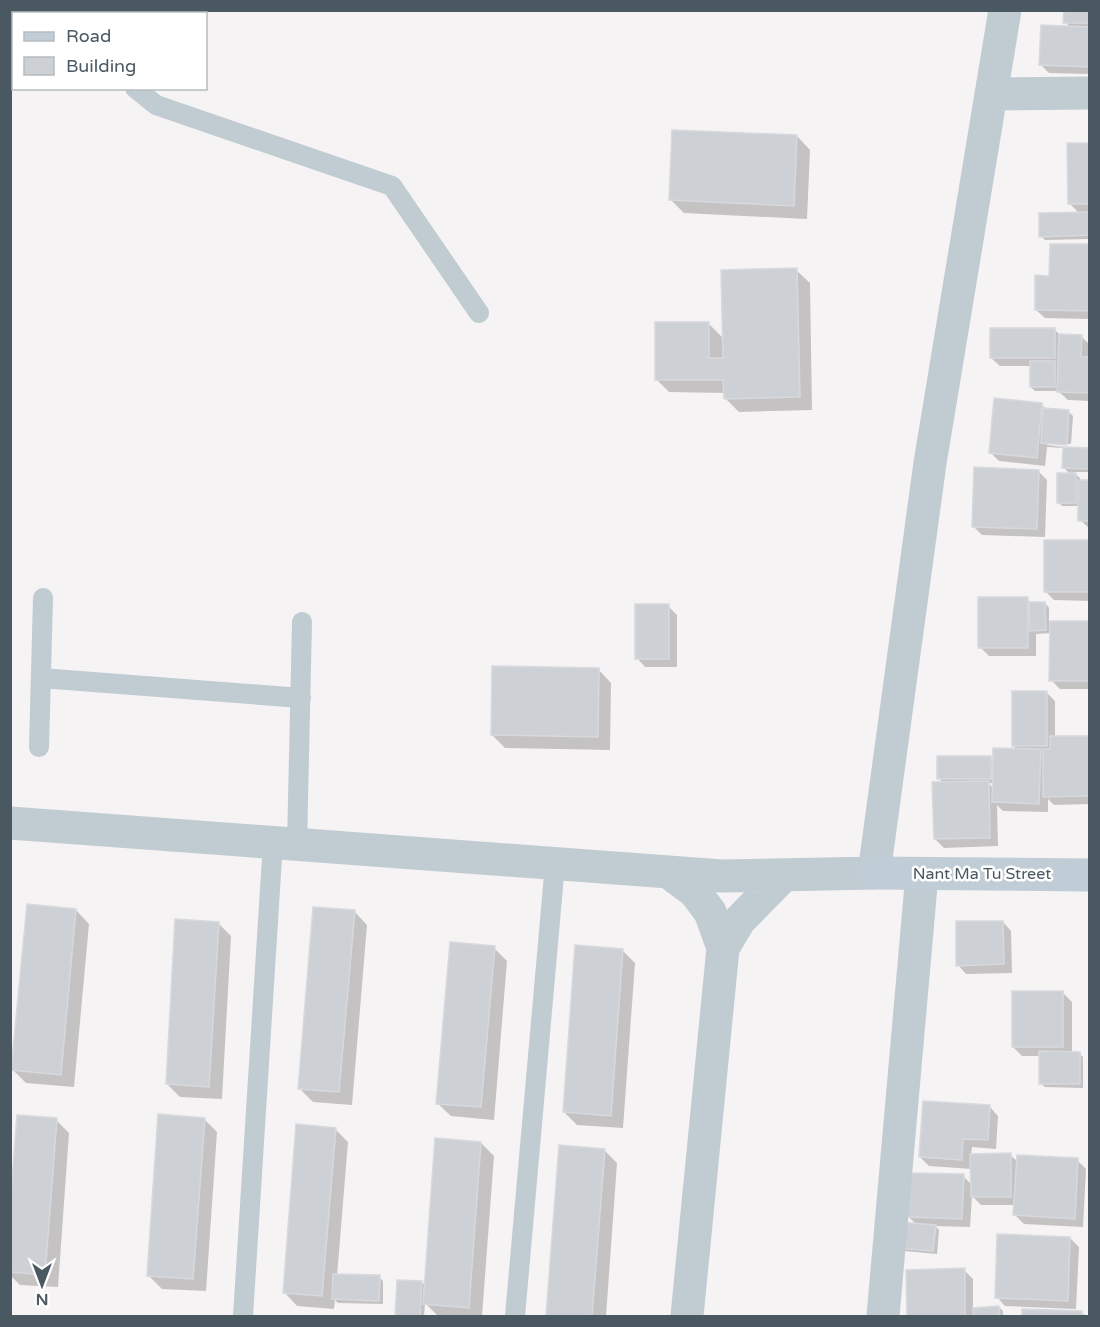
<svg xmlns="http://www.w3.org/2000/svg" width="1100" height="1327" font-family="'Varela Round',sans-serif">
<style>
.shadow{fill:#0003;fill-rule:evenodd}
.building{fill:#cdd0d5;stroke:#d7d9de;stroke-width:1.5}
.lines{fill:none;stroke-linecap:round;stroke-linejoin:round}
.service{stroke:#c1cbd2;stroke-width:20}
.minor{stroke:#c1cbd2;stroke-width:33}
.secondary{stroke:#c0cdd6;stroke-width:33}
.labels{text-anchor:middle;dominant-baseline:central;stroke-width:5;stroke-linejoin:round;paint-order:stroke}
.street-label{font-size:16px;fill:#495861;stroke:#fff}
</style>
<rect width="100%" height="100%" fill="#f5f3f3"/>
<!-- shadow -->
<path class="shadow" d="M1090,10v64l-41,-1 -9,-9 31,-36 -6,-6z
M797,136l13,14 -3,69 -123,-6 -13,-13z
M1090,144v95l-45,1 -4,-4 39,-22 -10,-10z
M1090,246v73l-45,-1 -9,-8 15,-33z
M796,270l14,13 2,127 -73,2 -14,-14v-5l-56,-1 -13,-13 53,-55 15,15z
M1054,329l7,7h20l9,9v56l-22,-1 -10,-9h-23l-4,-4v-21h-31l-9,-8z
M1041,404l6,6 22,2 4,4 -2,28 -24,-2v3l43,5v22h-17l7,6v3h10v48l-10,-9v-14h-18l-4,-4 12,-28 -7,-7 2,-19 -18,-1 -2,19 -46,-5 -9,-9z
M1038,471l9,9 -2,57 -63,-2 -9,-9z
M1090,542v59l-36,-1 -9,-9z
M1027,599l5,4h13l4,5v14l41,1v66h-30l-9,-9v-47l-15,1v22h-47l-9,-9z
M668,606l9,9v52h-32l-8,-9z
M598,669l13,14 -1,67 -105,-2 -13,-13z
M1046,692l9,9v37h35v66l-36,1 -6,-6v13l-45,-1 -6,-6 1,41 -54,2 -9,-9 8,-56 -4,-5 51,-20 5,4 23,-12 -5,-4zM988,783h6v6z
M76,910l13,14 -15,163 -48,-4 -13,-13z
M354,911l13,14 -15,180 -39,-3 -14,-14z
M1003,922l8,9 1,42 -46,1 -8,-9z
M218,923l13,13 -9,163 -42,-2 -13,-13z
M494,948l13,13 -13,159 -43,-4 -14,-13z
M622,950l13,13 -12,165 -46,-3 -13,-13z
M1063,993l9,9v51h7l4,4v31l-38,-1 -5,-4 1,-27h-19l-9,-9z
M990,1107l8,9 -2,33 -24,-2 -1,8h39l8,7 59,-2 9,9 -3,58 -59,-3 -9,-9 1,-10h-35l-9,-9 -2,31 -35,-1 4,4 -2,24 -33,-3 -4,-4 17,-22 -9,-9 55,-40 9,9v-16l-43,-3 -9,-9z
M204,1119l13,13 -11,159 -44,-2 -14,-14z
M56,1120l13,13 -11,154 -38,-2 -10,-10v-50z
M335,1129l13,13 -11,134 42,1 4,4v23l-45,-1 -3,-3 -1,9 -37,-3 -13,-14z
M481,1143l13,13 -12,160h-44l-13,-13 -1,13h-27l1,-35 24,1 4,5z
M560,1147l44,3 13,13 -11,153h-58z
M1070,1238l9,9 -3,62 -71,-3 -8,-9z
M964,1270l9,9v30l26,-2 4,4v5h-95l-1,-45z
M1024,1311l58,2 4,3h-63z"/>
<!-- building -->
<path class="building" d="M1064,10h26v13h-27z
M1041,25l49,2v40l-51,-2z
M672,130l125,5 -3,71 -125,-6z
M1067,143h23v61h-22z
M1090,212v23l-51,2v-24z
M1050,244h40v67l-55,-1v-35l14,1z
M797,268l3,129 -76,2 -1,-19h-68v-58h54v36h14l-2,-88z
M990,328h65v30h-65z
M1059,334l23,1 -1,22h9v36l-33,-1z
M1030,361h25v26h-25z
M994,398l48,5 -5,55 -48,-5z
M1043,408l26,2 -2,35 -26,-2z
M1063,447l27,1v21l-28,-1z
M974,467l65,3 -2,59 -65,-2z
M1057,473h19v30h-19z
M1078,480h12v41h-12z
M1044,540h46v52h-46z
M978,597h50v51h-50z
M1029,602h16l1,28 -16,1z
M635,604h34v55h-34z
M1050,621h40v60h-41z
M492,666l107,2 -1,69 -107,-2z
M1012,691h35v55h-35z
M1050,736h40v60l-47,1v-48h7z
M993,748l48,1 -2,55 -47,-2z
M937,756h54v23h-54z
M989,781l1,57 -56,1 -2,-57z
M27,904l49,5 -15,166 -50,-5z
M313,907l42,3 -16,182 -41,-3z
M175,919l44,3 -10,165 -43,-3z
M956,921h47l1,43 -48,2z
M450,942l45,4 -14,161 -45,-3z
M575,945l48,4 -12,167 -48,-4z
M1012,991h51v56h-51z
M1039,1051l41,1v32h-41z
M923,1101l67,4 -2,35 -25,-1 -1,21 -43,-3z
M158,1114l47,4 -12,161 -46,-3z
M17,1115l40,3 -12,157 -35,-3v-66z
M296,1124l40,4 -14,168 -39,-3z
M435,1138l46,4 -12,166 -46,-4z
M559,1145l46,4 -13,167h-46z
M1011,1153v44h-40l-1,-43z
M1017,1155l61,3 -3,61 -62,-4z
M908,1173l56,1 -2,45 -55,-2z
M900,1222l36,3 -3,26 -34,-3z
M997,1234l73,3 -2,64 -73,-3z
M965,1268v48h-58l-1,-46z
M333,1274l47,1 -1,26 -47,-2z
M397,1280l25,1 -2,35h-25z
M999,1306l1,10h-27v-8z
M1022,1309l60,2v5h-60z"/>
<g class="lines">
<!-- service -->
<path class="service" d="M31,10l4,4
M135,88l21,17 236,81 87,127
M41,678l260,20
M39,747l4,-149
M297,845l5,-223
M243,1316l30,-474
M515,1316l40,-452"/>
<!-- minor -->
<path class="minor" d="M991,94l99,-1
M10,823l712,53 152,-3 56,-410 75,-453
M668,872l27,20 15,20 13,36
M687,1316l36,-368 16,-27 45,-46
M883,1316l39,-442"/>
<!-- secondary -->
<path class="secondary" d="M874,873l216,2"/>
</g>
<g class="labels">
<!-- street labels -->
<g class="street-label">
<text x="982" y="874">Nant Ma Tu Street</text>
</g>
</g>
<!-- border -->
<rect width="1100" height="1327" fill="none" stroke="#495861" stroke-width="24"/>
<!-- legend -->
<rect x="12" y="12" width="195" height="78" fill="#ffffff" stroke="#b6bcc0" stroke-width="1.5"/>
<rect x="24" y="32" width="30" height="9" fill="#c0cdd6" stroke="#b6bcc0" stroke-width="1.5"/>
<text x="66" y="42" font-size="18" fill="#495861">Road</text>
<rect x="24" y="57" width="30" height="18" fill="#cdd0d5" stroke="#b6bcc0" stroke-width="1.5"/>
<text x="66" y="72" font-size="18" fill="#495861">Building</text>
<!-- north arrow -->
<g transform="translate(42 1285) rotate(180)" stroke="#ffffff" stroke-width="4.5" paint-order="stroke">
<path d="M0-4.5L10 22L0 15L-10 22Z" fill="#495861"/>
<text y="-9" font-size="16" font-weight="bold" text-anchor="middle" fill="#495861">N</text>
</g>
</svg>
